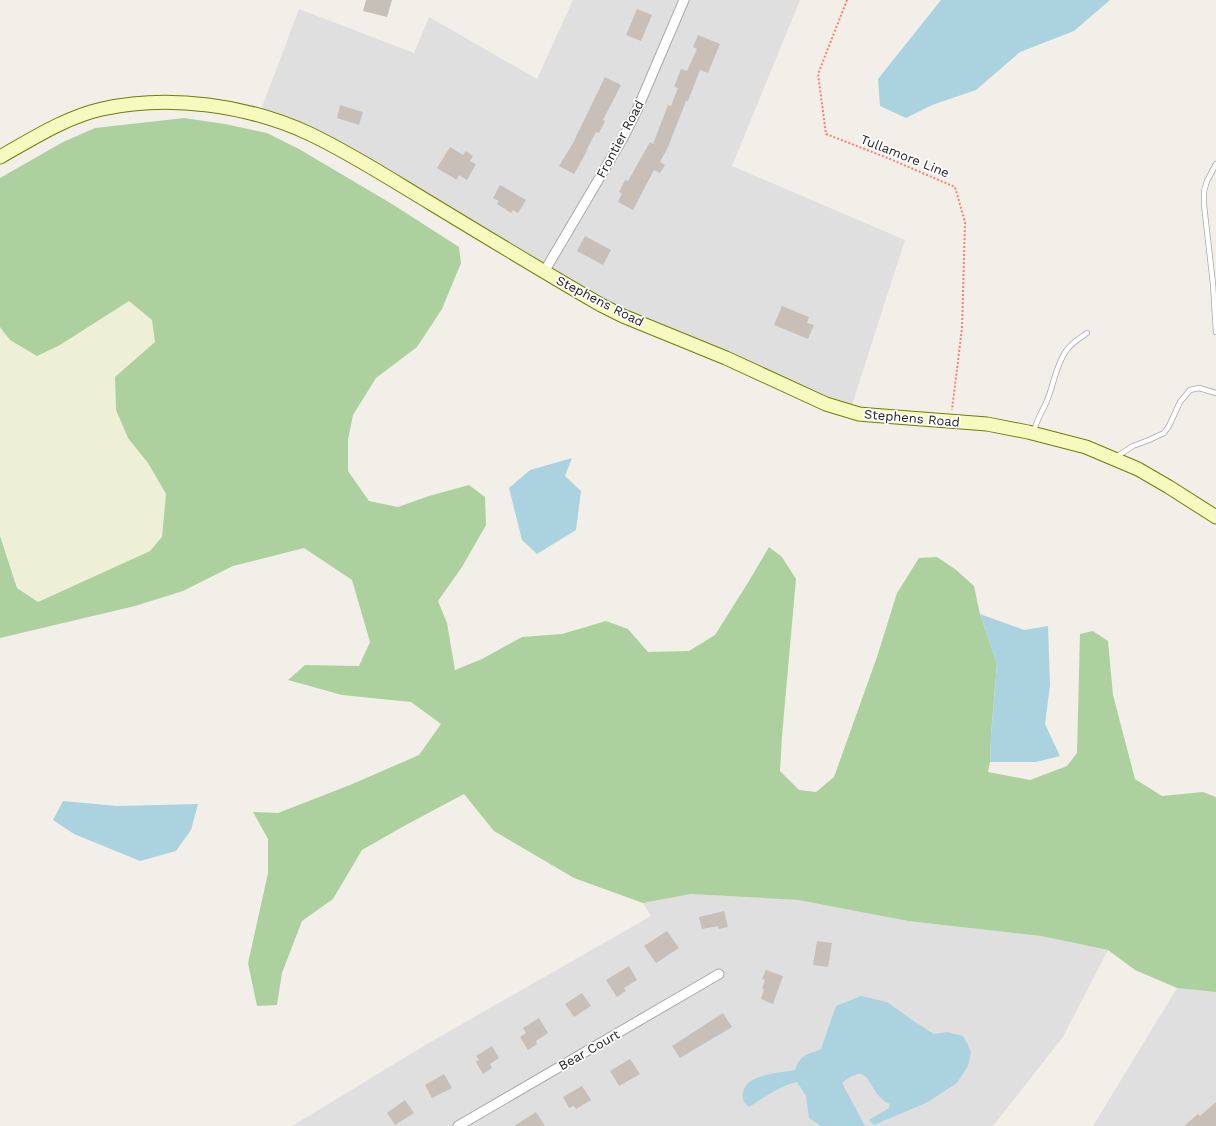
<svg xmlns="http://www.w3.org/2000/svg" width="1216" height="1126" font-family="'Work Sans',sans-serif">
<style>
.residential{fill:#e0dfdf}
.farmland{fill:#eef0d5}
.forest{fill:#add19e}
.water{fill:#aad3df}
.building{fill:#c7bfb8}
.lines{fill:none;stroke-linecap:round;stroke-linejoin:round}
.service-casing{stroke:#a9a9a9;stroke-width:6}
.minor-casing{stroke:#a9a9a9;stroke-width:11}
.secondary-casing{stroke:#707d05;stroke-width:15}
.path{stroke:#fa8072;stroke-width:2;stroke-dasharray:2 2;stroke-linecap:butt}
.service{stroke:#fff;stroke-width:4.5}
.minor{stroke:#fff;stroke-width:9}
.secondary{stroke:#f7fabf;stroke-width:13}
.labels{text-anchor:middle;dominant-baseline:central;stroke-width:3.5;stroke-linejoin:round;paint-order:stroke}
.street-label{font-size:13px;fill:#222;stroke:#fff}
</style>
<rect width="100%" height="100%" fill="#f2efe9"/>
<!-- residential -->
<path class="residential" d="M573,0h227l-68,166 173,74 -55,171 -227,-95 -283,-167 -81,-34 40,-106 115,44 15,-36 108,62z
M691,894l107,6 110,21 133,15 67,14 -45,87 -70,89h-701l135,-82 224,-128 -8,-13z
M1177,988l39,4v134h-123z"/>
<!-- farmland -->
<path class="farmland" d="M129,300l23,20 3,22 -40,36 1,32 12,28 20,25 18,31 -4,43 -12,14 -112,51 -20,-14 -18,-52v-209l10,13 89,-21z"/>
<!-- forest -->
<path class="forest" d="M184,118l41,6 42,9 32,16 93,55 67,43 2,16 -19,46 -25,38 -41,31 -23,37 -5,25v31l21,30 29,6 31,-11 40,-11 16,12 1,28 -24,42 -24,34 9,22 8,47 27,-11 40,-22 40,-3 44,-13 22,8 20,23 41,-1 26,-16 34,-54 20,-34 13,10 14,22 -14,157 -2,35 19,19 17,2 18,-15 43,-120 20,-64 22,-35 18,-1 18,12 19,17 6,28 17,50 -6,71 -1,27 -2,10 42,8 37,-14 10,-13 3,-119 13,-3 15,10 5,54 22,84 27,17 41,-4 13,5v195l-39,-4 -42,-18 -27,-20 -67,-14 -133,-15 -110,-21 -107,-6 -48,9 -69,-25 -80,-47 -30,-37 -60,32 -42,24 -29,49 -31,22 -20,52 -5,32 -20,1 -9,-43 20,-90v-34l-15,-27 25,1 72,-28 69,-30 22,-31 -30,-22 -69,-7 -54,-15 17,-15 54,1 11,-24 -18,-62 -48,-32 -71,18 -50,25 -48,15 -135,32v-102l17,52 21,14 112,-51 12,-14 4,-43 -18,-31 -20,-25 -12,-28 -1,-33 40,-35 -3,-22 -23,-19 -69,44 -23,11 -27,-16 -10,-13v-149l63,-36 32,-14z"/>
<!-- water -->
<path class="water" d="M941,0h169l-36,31 -54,21 -44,38 -44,15 -26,13 -26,-12 -2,-27z
M572,458l-7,18 16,15 -5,39 -39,24 -15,-14 -13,-52 21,-18z
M980,614l44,16 24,-4 2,59 -5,39 15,32 -24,6h-46l1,-27 6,-71z
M63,801l54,5 81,-2 -7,26 -15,21 -36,10 -66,-27 -21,-14z
M861,996l26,6 28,20 19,12 13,-2 16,4 5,9 3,8 -3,13 -11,17 -29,19 -54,23 -5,-5 20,-12 1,-4c-3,-1 -6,-3 -8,-5 -16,-14 -12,-38 -40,-16l23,43h-44l-12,-8 -3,-22 -9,-14c-18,4 -32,15 -48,25l-5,-5c-1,-3 -2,-7 -1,-9 2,-19 37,-20 52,-23 2,-6 6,-14 13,-16 5,-2 8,-2 13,-5l15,-43z"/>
<!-- building -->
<path class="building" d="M366,0h26l-5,17 -24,-6z
M637,9l15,6 -11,26 -15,-6z
M698,35l22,9 -12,29 -8,-3 -12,31h-2l-18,46 -8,15 5,3 -5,8 -6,-3 -21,40 -15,-8 4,-9 -3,-1 6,-12 3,1 22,-39 3,2 15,-39 3,1 7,-18 -4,-1 7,-18 6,2 10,-22 -4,-2z
M605,77l16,8 -18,35 2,1 -6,12 -3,-1 -10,19h1l-13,23 -15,-8 14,-23z
M340,105l23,7 -4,13 -22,-7z
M450,147l13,8 3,-4 7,5 -3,5 6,3 -9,16 -8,-5 -2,5 -20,-12z
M500,185l26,15 -8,13 -5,-3 -2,3 -14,-9 2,-3 -6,-3z
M585,236l26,14 -8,15 -26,-14z
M782,306l27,11 -2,6 7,2 -6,14 -34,-14z
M724,911l4,16 -9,2 -1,-3 -16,3 -3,-12z
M667,931l12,17 -23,15 -12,-17z
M817,941l15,2 -4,24 -15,-2z
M629,966l8,14 -13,8 2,3 -9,6 -11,-17z
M766,970l17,6 -10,28 -12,-5 3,-10h-2l3,-9 -3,-1z
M582,993l9,13 -17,11 -9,-13z
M723,1013l9,14 -52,31 -8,-12z
M539,1018l9,15 -12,8 1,3 -9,6 -8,-13 6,-4 -3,-5z
M492,1046l7,12 -9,6 2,4 -9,6 -7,-12 3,-2 -3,-4z
M630,1059l10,15 -21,12 -9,-15z
M444,1074l8,14 -20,10 -7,-13z
M582,1086l9,14 -15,9 -2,-3 -5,2 -6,-11z
M405,1100l9,13 -19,12 -8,-12z
M1216,1102v24h-32l14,-12 2,2z
M536,1112l9,14h-31z"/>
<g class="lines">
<!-- service casing -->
<g class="service-casing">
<path id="service" d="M1216,164l-9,17 -3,10v14l9,79 3,48
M1034,432c2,-13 10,-22 14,-34 6,-15 8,-33 18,-47 5,-8 14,-13 21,-18
M1116,457l17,-11 16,-6 15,-7 5,-7 11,-24 10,-12 9,-2 17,5"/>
</g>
<!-- minor casing -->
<g class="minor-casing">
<path id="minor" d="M544,272l79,-134 14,-28 47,-110
M458,1126l261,-152"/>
</g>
<!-- secondary casing -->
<g class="secondary-casing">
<path id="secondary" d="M0,157c32,-18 66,-40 102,-48 67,-15 146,-4 208,25 42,20 82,46 122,70 56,34 112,68 169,101l22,11 103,42 100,46 33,10 11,1 117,9 41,8 58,15 52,22 31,18 47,30"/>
</g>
<!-- path -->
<path class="path" d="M847,0l-29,74 8,60 64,25 65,28 10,35 -3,106 -10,82"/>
<!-- service -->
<use href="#service" class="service"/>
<!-- minor -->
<use href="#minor" class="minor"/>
<!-- secondary -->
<use href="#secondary" class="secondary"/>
</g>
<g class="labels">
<!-- street labels -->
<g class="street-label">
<text transform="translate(620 139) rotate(-62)">Frontier Road</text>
<text transform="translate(905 156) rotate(22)">Tullamore Line</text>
<text transform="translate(600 301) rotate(27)">Stephens Road</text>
<text transform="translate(912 418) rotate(5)">Stephens Road</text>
<text transform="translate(589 1050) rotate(-30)">Bear Court</text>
</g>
</g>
</svg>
